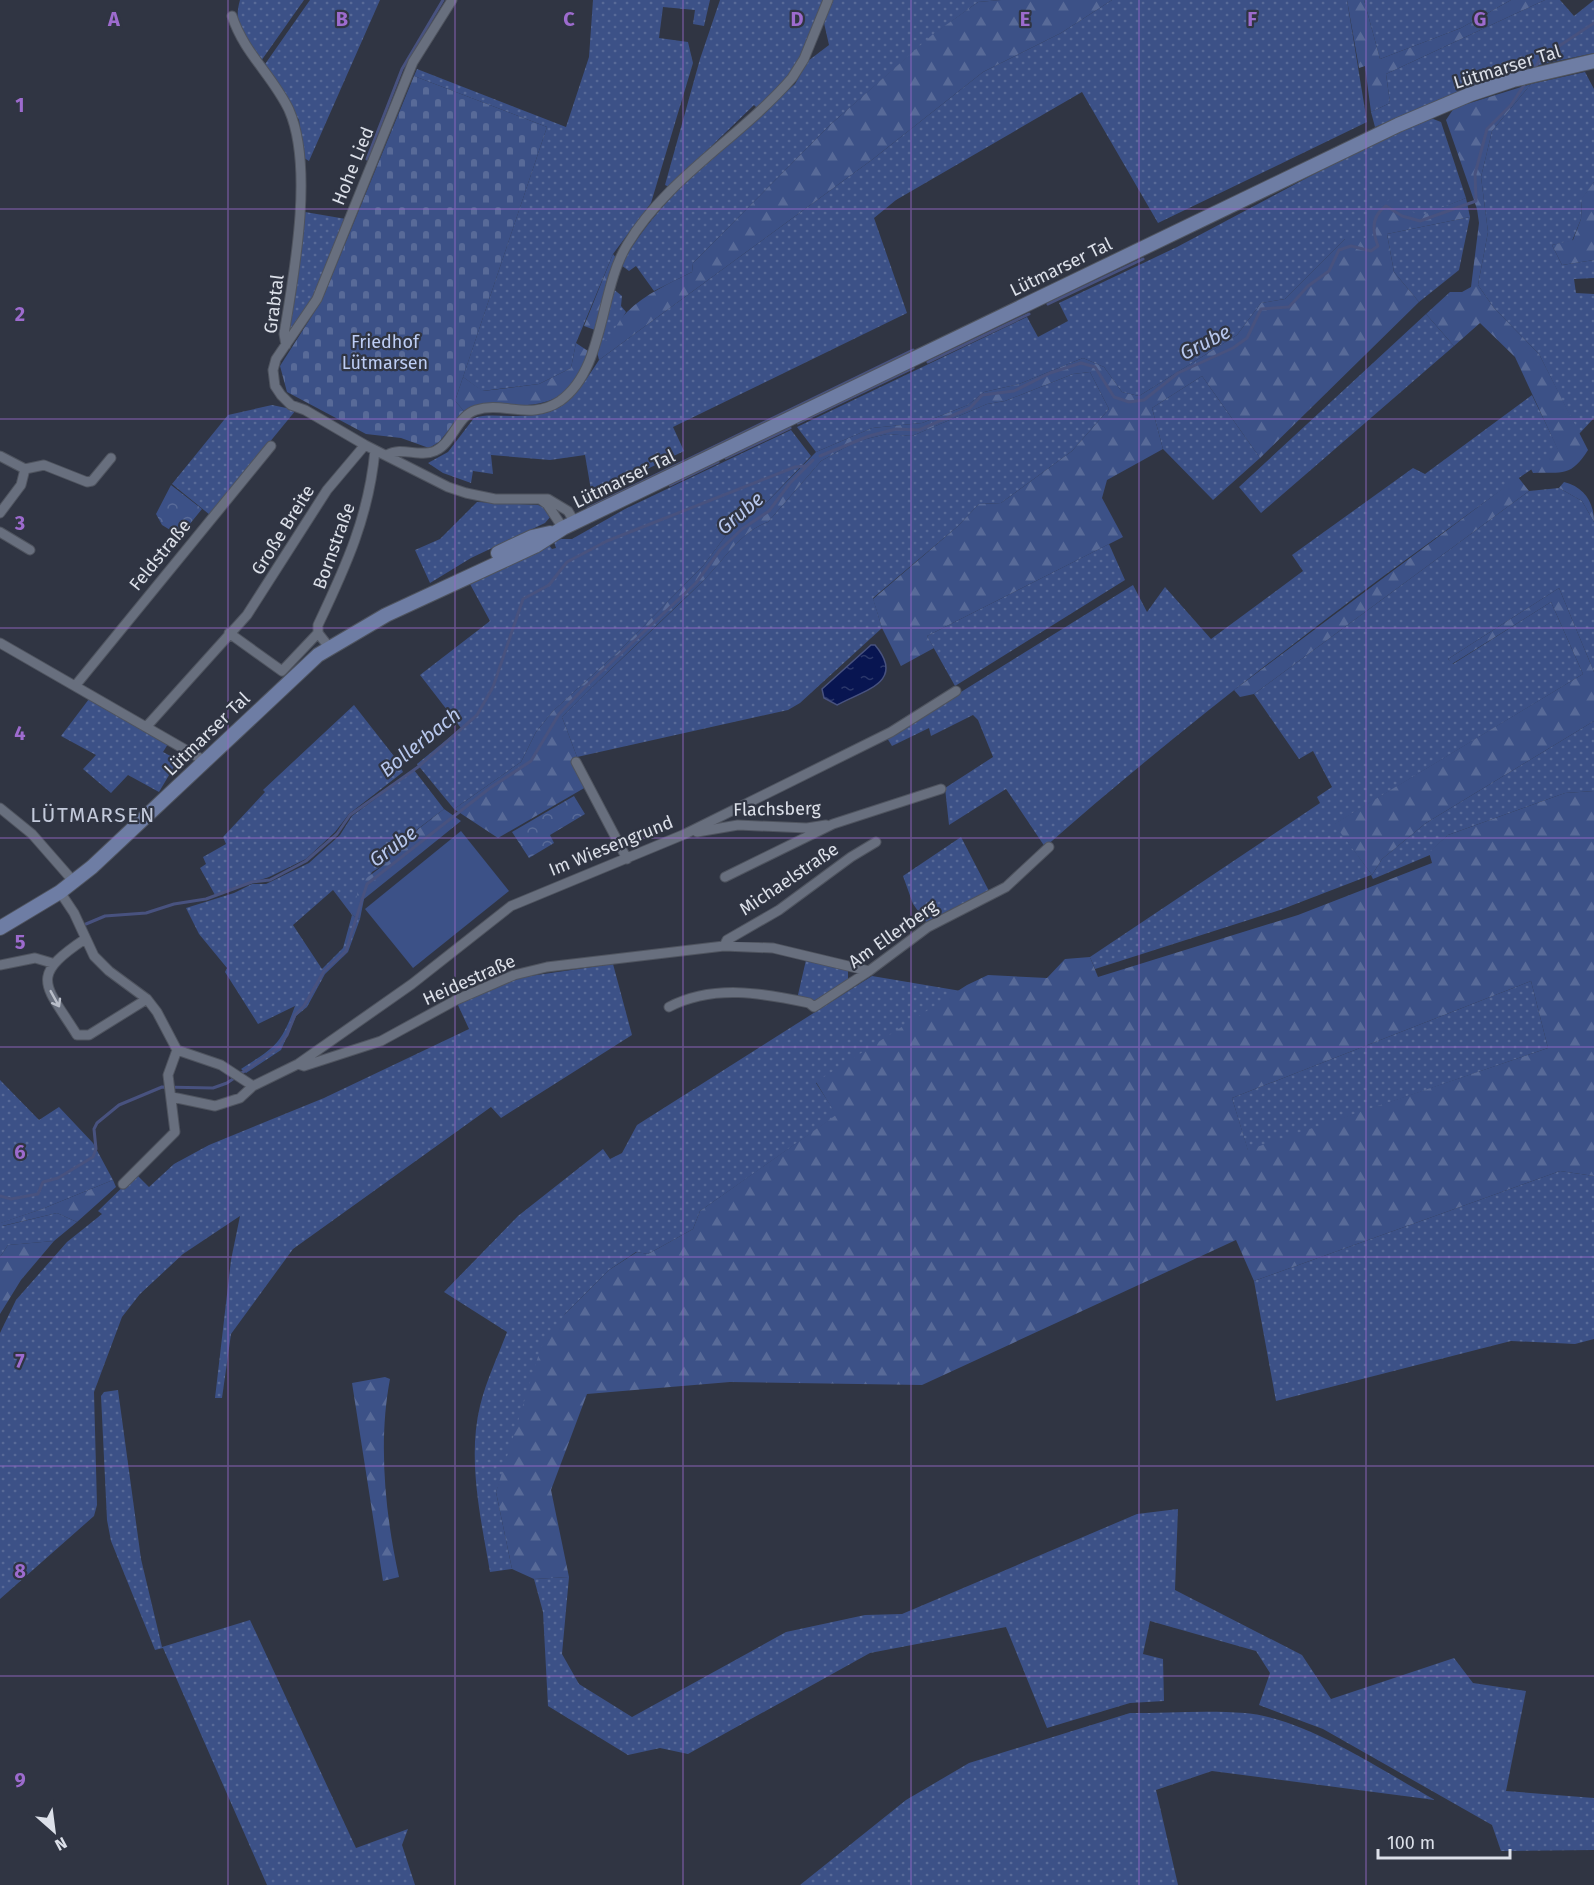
<svg xmlns="http://www.w3.org/2000/svg" width="1594" height="1885" font-family="'Fira Sans',sans-serif">
<style>
.grass{fill:url(#grass-dots);fill-rule:evenodd}
.forest{fill:url(#forest-firs);fill-rule:evenodd}
.cemetery{fill:url(#cemetery-stones)}
.park{fill:url(#park-crowns)}
.pitch{fill:#3c5187}
.water{fill:url(#water-ripples);stroke:#48527f;stroke-width:1.5}
.lines{fill:none;stroke-linecap:round;stroke-linejoin:round}
.stream{stroke:#48527f;stroke-width:3}
.minor-casing{stroke:#4f545f;stroke-width:11}
.secondary-casing{stroke:#4f545f;stroke-width:16}
.minor{stroke:#686f7e;stroke-width:9}
.secondary{stroke:#6e7da4;stroke-width:14}
.oneway{stroke:#b9bec9}
.grid{fill:none;stroke:#9d6bce;stroke-width:1.5;stroke-opacity:0.55}
.labels{text-anchor:middle;dominant-baseline:central;stroke-width:4.5;stroke-linejoin:round;paint-order:stroke}
.street-label{font-size:18px;fill:#dce0e9;stroke:#303543}
.park-label{font-size:18px;fill:#becef5;stroke:#303543}
.water-label{font-size:20px;font-style:italic;fill:#b7c7ed;stroke:#303543}
.quarter-label{font-size:21px;letter-spacing:1.5px;fill:#c3cadb;stroke:#303543}
.grid-label{font-size:20px;text-anchor:middle;font-weight:bold;fill:#9d6bce;stroke:#303543;stroke-width:4.5;stroke-linejoin:round;paint-order:stroke}
</style>
<defs>
<pattern id="grass-dots" width="8" height="8" patternUnits="userSpaceOnUse" patternTransform="scale(1.5)"><rect width="8" height="8" fill="#3c5187"/><path d="M2 2h.1M6 6h.1" fill="none" stroke="#586a98" stroke-width="1.8" stroke-linecap="round"/></pattern>
<pattern id="forest-firs" width="22" height="20" patternUnits="userSpaceOnUse" patternTransform="scale(1.5)"><rect width="22" height="20" fill="#3c5187"/><path d="M5 1l3.5 6h-7zM16 11l3.5 6h-7z" fill="#586a98"/></pattern>
<pattern id="cemetery-stones" width="16" height="16" patternUnits="userSpaceOnUse" patternTransform="scale(1.5)"><rect width="16" height="16" fill="#3c5187"/><path d="M2 7V4a2 2 0 0 1 4 0v3zM10 15v-3a2 2 0 0 1 4 0v3z" fill="#586a98"/></pattern>
<pattern id="park-crowns" width="20" height="18" patternUnits="userSpaceOnUse" patternTransform="scale(1.5)"><rect width="20" height="18" fill="#3c5187"/><path d="M2 6a3 3 0 1 1 6 0M12 15a3 3 0 1 1 6 0" fill="none" stroke="#586a98"/></pattern>
<pattern id="water-ripples" width="26" height="14" patternUnits="userSpaceOnUse" patternTransform="scale(1.5)"><rect width="26" height="14" fill="#081551"/><path d="M2 4q2-2 4 0t4 0M15 11q2-2 4 0t4 0" fill="none" stroke="#2b376a"/></pattern>
</defs>
<rect width="100%" height="100%" fill="#303543"/>
<!-- grass -->
<path class="grass" d="M240,0h64l-43,61c-15,-21 -29,-34 -21,-61z
M310,0h70l-71,161 -5,-3 -5,-38 -36,-53z
M593,0h117l-6,26 -11,-2 2,-14 -32,-3 -4,31 29,4 5,21 -42,140 -38,51 -37,89 -5,25 -32,16 -57,7 -19,-14 84,-250 -133,-51 3,-7 149,58 23,-70z
M720,0h104l-18,51 -15,26 -33,32 -4,-4 -85,82 -4,-2 35,-126z
M831,0h170l-23,2 -45,33 -102,89 -138,139 -1,9 -38,19 -18,-25 -7,5 -8,-6c41,-73 113,-126 174,-181l13,-23 21,-16 -5,-22z
M1112,0h235l20,122 -209,101 -76,-131 -186,108 -22,18 33,95 -234,114 11,24 -92,45 -7,-41 -35,5 -59,-5 2,19 -20,-3 -2,12 -28,-10 -15,-10 20,-11 26,-34c11,-4 25,-2 37,-2 53,1 61,-15 88,-56l274,-201 110,-87 78,-39z
M1364,0h147l-50,28 -81,31z
M1545,0h15l14,16 20,-16v53l-51,11 -69,22 -99,41 -4,-15 19,-9 -4,-29z
M1585,72l9,17v93l-12,17 -1,20 -9,22 -20,4 10,20 32,-5v18l-20,1 2,14 18,1v124l-15,16 -40,-80 -45,-46 -16,-23 10,-53 -7,-55 11,-46 39,-47z
M1428,117l13,5 25,76 -100,41h-21l-60,60 -24,4 -24,32 -98,61 -17,-4 -18,-25 -21,-9 -64,26 -35,8 -16,13 -46,18 -50,5 -56,24 -19,-25 230,-110 11,20 30,-16 -9,-18 118,-56 207,-110z
M305,212l41,7 -31,76 -25,39 -2,-5z
M1470,217l-11,53 -40,32 -25,-30 -7,-38z
M612,288l10,8 -1,10 5,6 -18,30 -12,5z
M1426,314l28,32 -193,167 -22,-26z
M1090,372l19,37 -37,42 -71,52 -22,1 -21,22 -85,72 9,30 -82,75 -12,7 -211,47 -15,-40c47,-47 95,-91 142,-137 20,-20 37,-49 64,-58l53,-61 23,-13 14,-7 29,-7 25,2 75,-32 18,-3 68,-27z
M1202,376l58,82 -47,42 -50,-51 -11,-41z
M1532,395l27,56c-60,39 -116,82 -174,124 -117,87 -231,176 -340,272l-39,-58 -57,36 -4,-37 48,-31 -15,-37 -5,-5 -42,21 -2,-8 -37,18 -5,-8 246,-153 14,27 18,-25 46,52 92,-68 -11,-16 121,-87 12,6z
M272,405l24,5 -86,105 -38,-31 56,-69z
M791,430l20,26 -47,49 -31,21 -30,40 -86,87 -64,58 -17,21 -15,30 -67,47 -37,-45 44,-36 -41,-53 70,-54 -20,-37 79,-39 3,4 4,-1 -2,-6 7,-3h11l53,-30z
M1559,488l23,13 12,21v150l-35,-84 -111,71 5,5 98,-62 32,72 -248,150 37,51 10,-16 44,-36 168,-102v70l-29,2 -117,42 -18,17v3l-57,24 -2,-4 -91,35 -185,59 -5,-12 230,-154 -3,-6 15,-10 -19,-36 -14,8 -45,-65 275,-203z
M477,502l61,3 8,3 5,8 -6,7 -74,35 -41,25 -15,-33 25,-11z
M1109,544l16,36 -170,106 -28,-50z
M89,699l79,45 -5,8 15,8 -19,32 -31,-17 -17,18 -28,-24 13,-14 -35,-19z
M354,705l43,55 6,12 -54,42 -14,18 -29,27 -37,18 -54,18 -15,-27 6,-4 -3,-7 23,-13 -3,-7 42,-45 -2,-2z
M414,770l30,39 -59,45 5,7 -18,11 -20,43 8,4 -12,33 -23,22 -18,33 -11,9 -15,34 -35,23 -5,-4c34,-22 40,-24 54,-63l-37,18 -33,-52 2,-4 -28,-34 -13,-26 48,-15 18,-9h14l43,-21 31,-28 12,-19zM333,890l19,25 -9,33 -21,21 -29,-44z
M961,837l28,54 -63,31 -13,-18 -10,-28z
M806,960l42,10v10l-34,21 -17,-2z
M613,964l19,71 -131,83 -10,-11 -198,142 -62,85 -9,64h-7l16,-138 9,-44 -57,38 -43,40 -18,23 -28,75 3,113 -3,11 -94,83v-266l16,-33 51,-58 35,-28 -4,-3 38,-37 13,13 25,-23 35,-19 115,-47 145,-69 -12,-26 59,-25z
M872,976l89,15 -145,92 21,32 -137,96 -7,18 -45,25 -12,-2 -27,18 -44,44 -69,178 16,77 -22,3c-9,-53 -23,-112 -10,-166 6,-25 18,-50 27,-74l-63,-40 74,-76 85,-67 7,10 12,-6 15,-28z
M1531,981l17,67 -300,103 -16,-53z
M0,1080l39,40 20,-13 34,36 20,37 -71,29 -41,14 2,3 54,-13 20,9 -23,19 -46,4 -8,12z
M1560,1171l34,5v163l-19,5 -64,-3 -235,60 -22,-120z
M118,1390l23,169 21,88 88,-27 106,228 52,-19 -6,16 13,40h-148l-104,-237 -8,2 -44,-109 -4,-21 -6,-124 3,-4z
M1178,1509l-3,81 127,65 29,44 123,-41 19,25 53,8 -20,100 88,7v52l-93,1 -9,-26 -169,-96 -64,-24 11,-32 -14,-22 -106,-30 -7,33 20,5 1,42 -34,2 -83,25 -41,-101 -136,26 -182,101 -28,-6 -32,7 -80,-49 -5,-94 -9,-33 35,-2 -7,77 17,30 53,33 154,-85 79,-17 37,-1 235,-100z
M1130,1713c38,0 77,-3 115,0 60,5 138,58 190,87l-223,-29 -56,19 22,95h-378l106,-85 63,-37z"/>
<!-- forest -->
<path class="forest" d="M1001,0h111l-51,33 -78,39 -110,87 -274,201 -3,-13c17,-8 18,-22 31,-35 18,-18 43,-29 65,-40l1,-9 138,-139 101,-89 46,-33z
M1347,0h17l16,59 81,-31 50,-28h34l-159,74 4,29 -19,9 -6,-46 -6,2z
M1531,84l-39,47 -11,46 7,55 -10,53 16,23 45,46 49,96c-17,27 -25,22 -55,23l-2,-4 27,-19 -43,-93 -35,-34 -26,23 -28,-32 24,-22h12l9,-5 8,-64 -2,-14 -31,-89 8,-12z
M1594,182v78l-32,5 -10,-20 21,-5 8,-21 1,-21z
M1466,198l4,19 -83,17 7,38 25,30 -159,156 -58,-82 -50,32 11,41 -56,31 -5,18 21,39 -196,99 7,12 -33,18 -19,-38 -9,-29 85,-73 21,-22 22,-1 71,-52 37,-42 -19,-37 -17,2 -68,27 -18,3 -75,32 -25,-2 -29,7 -14,7 -23,13 -53,61c-27,9 -44,38 -64,58 -47,45 -95,90 -142,137l15,40 -5,2 14,28 -88,51 -44,-29 67,-47 15,-30 17,-21 64,-58 86,-87 30,-40 31,-21 52,-53 56,-24 50,-5 46,-18 16,-13 35,-8 64,-26 21,9 18,25 17,4 98,-61 24,-32 24,-4 60,-60 21,-1 3,-22 21,-17 30,17z
M613,254l4,5 -22,71 -11,-4z
M576,343l12,8c-17,54 -43,55 -93,55 -12,-1 -21,-2 -31,5l-9,-10 8,-24 20,14 56,-7 32,-16z
M1518,477l11,14 -275,203 -14,3 -6,-7z
M1564,482c20,5 30,20 30,40l-12,-21 -23,-13z
M1559,588l35,84v49l-168,102 -44,36 -10,16 -38,-51 249,-150 -32,-72 -99,62 -4,-5z
M1594,791v385l-34,-5 -306,110 -18,-41 -314,145 -192,-3 -143,12 -36,96 18,87 -35,2 -22,-10 -16,-77 45,-145 24,-33 44,-44 28,-18 11,2 45,-25 7,-18 136,-96 -20,-33 151,-97 21,-10 59,3 18,-19 25,-2 8,20 200,-62 134,-52 -3,-11 19,-17 117,-42zM1531,981l17,67 -300,102 -16,-52z
M444,809l17,12 -97,78 -4,20 -8,-4 8,-32 29,-22 -4,-6z
M113,1180l3,7 -39,35 -20,-9 -55,13 -2,-3 42,-14z
M54,1241l-33,39 -21,34v-57l8,-12z
M385,1377l5,2c-12,63 -5,135 9,198l-16,4 -31,-198z"/>
<!-- cemetery -->
<path class="cemetery" d="M414,76l133,51 -92,274 9,10 -25,31 -10,6 -28,-10 -35,-4 -79,-42 -7,-26 42,-66z"/>
<!-- park -->
<path class="park" d="M171,485l31,24 -22,27 -18,-11 -6,-11z
M574,796l11,18 -35,21 4,8 -25,15 -17,-26z"/>
<!-- pitch -->
<path class="pitch" d="M461,831l48,60 -96,77 -48,-59z"/>
<!-- water -->
<path class="water" d="M871,645h4c31,37 -10,45 -38,60l-13,-7 -2,-9z"/>
<g class="lines">
<!-- stream -->
<path class="stream" d="M1533,71l8,-13 53,-35
M367,159l35,-90 41,-69
M1048,304l95,-45
M928,362l101,-48
M798,423l115,-55
M820,456l49,-20 27,-7 23,1 51,-22 12,-13 32,-4 36,-18 31,-10 14,4 19,30 15,5 15,-2 34,-27 55,-25 14,-10 14,-29 28,-2 19,-21 21,-15 10,-21 12,-4 20,5 7,-5c-6,-15 -7,-30 8,-40l16,10 18,5 56,-20 -1,-27 12,-45 24,-24 15,-23
M726,458l64,-30
M670,485l48,-23
M588,508l325,-158
M86,924l19,-8 41,-3 28,-9 32,-5 46,-17 18,-2 36,-19 31,-27 13,-19 68,-48 59,-52 16,-28 30,-88 26,-14 18,-23 40,-21 188,-74 10,-1
M0,1196l11,3 27,-5 5,-12 15,-4 35,-21 3,-8 -2,-20 3,-6 22,-18 43,-18 51,1 14,-5 51,-35 9,-13 8,-20 9,-9 20,-35 22,-20 21,-67 123,-96 41,-27 28,-47 28,-29 109,-102 24,-33 22,-21 27,-18 21,-28 23,-23"/>
<!-- minor casing -->
<g class="minor-casing">
<path id="minor" d="M452,0l-39,62 -96,237 -41,60 -3,11 2,16 6,9 10,10 14,5 60,35 83,42 18,6 29,6h53l20,12 7,12
M232,16c12,37 41,60 57,94 25,57 5,164 -5,224l2,11
M387,455c15,-9 32,3 48,-4 18,-8 22,-35 41,-41 27,-9 54,11 84,-9 45,-32 39,-110 67,-156 40,-67 114,-108 165,-167l12,-19 24,-59
M0,456l25,13 19,-4 43,17 5,-1 19,-23
M540,499l7,5 16,24
M0,513l21,-28 4,-16
M0,532l30,18
M229,633l53,38 36,-38
M0,643l205,118
M329,647l-11,-14v-8c28,-59 51,-109 57,-175
M75,686l196,-240
M147,726l100,-111 80,-125 38,-45
M576,762l51,97
M0,808l32,26 42,48
M697,832l41,-7 69,3 19,-3
M725,877l108,-53 108,-35
M60,892l14,21 20,43 15,15 38,28 10,13 20,38 44,15 32,21
M85,939c-57,38 -40,45 -8,96h12l58,-36
M724,946l3,-6 52,-30 72,-53 25,-15
M0,965l35,-7 17,5
M669,1007c44,-23 94,-14 140,-4l5,4 55,-36 59,-44 78,-40 43,-40
M298,1064l6,2 77,-25 75,-41 58,-25 33,-8 177,-21 49,2 96,23
M172,1097l43,9 25,-8 13,-12 45,-22 114,-80 99,-78 174,-72 206,-102 65,-41
M123,1184l52,-52 -7,-57 9,-25"/>
</g>
<!-- secondary casing -->
<g class="secondary-casing">
<path id="secondary" d="M498,553l34,-16 18,-4
M0,928l60,-36 32,-25 226,-212 68,-40 149,-69 28,-18 835,-403 73,-31 42,-14 81,-19"/>
</g>
<!-- minor -->
<use href="#minor" class="minor"/>
<!-- secondary -->
<use href="#secondary" class="secondary"/>
</g>
<!-- one-way arrows -->
<defs><path id="oneway-shaft" d="M-6 0H5M1.5-3L5.5 0L1.5 3" fill="none" stroke-width="1.6" stroke-linecap="round" stroke-linejoin="round" transform="scale(1.5)"/></defs>
<use class="oneway" href="#oneway-shaft" transform="translate(55 999) rotate(61)"/>
<!-- grid -->
<path class="grid" d="M228,0v1885M455,0v1885M683,0v1885M911,0v1885M1139,0v1885M1366,0v1885M0,209h1594M0,419h1594M0,628h1594M0,838h1594M0,1047h1594M0,1257h1594M0,1466h1594M0,1676h1594"/>
<g class="labels">
<!-- street labels -->
<g class="street-label">
<text transform="translate(1507 67) rotate(-17)">Lütmarser Tal</text>
<text transform="translate(353 166) rotate(-68)">Hohe Lied</text>
<text transform="translate(1061 267) rotate(-26)">Lütmarser Tal</text>
<text transform="translate(274 304) rotate(-83)">Grabtal</text>
<text transform="translate(624 479) rotate(-26)">Lütmarser Tal</text>
<text transform="translate(283 530) rotate(-58)">Große Breite</text>
<text transform="translate(334 546) rotate(-70)">Bornstraße</text>
<text transform="translate(160 555) rotate(-51)">Feldstraße</text>
<text transform="translate(207 734) rotate(-44)">Lütmarser Tal</text>
<text transform="translate(777 809) rotate(-1)">Flachsberg</text>
<text transform="translate(611 846) rotate(-22)">Im Wiesengrund</text>
<text transform="translate(789 879) rotate(-34)">Michaelstraße</text>
<text transform="translate(893 934) rotate(-35)">Am Ellerberg</text>
<text transform="translate(469 980) rotate(-24)">Heidestraße</text>
</g>
<!-- park labels -->
<g class="park-label">
<text x="385" y="342">Friedhof<tspan x="385" dy="21">Lütmarsen</tspan></text>
</g>
<!-- water labels -->
<g class="water-label">
<text transform="translate(1205 342) rotate(-27)">Grube</text>
<text transform="translate(740 513) rotate(-40)">Grube</text>
<text transform="translate(420 742) rotate(-39)">Bollerbach</text>
<text transform="translate(393 846) rotate(-37)">Grube</text>
</g>
<!-- quarter labels -->
<g class="quarter-label">
<text x="93" y="815">LÜTMARSEN</text>
</g>
</g>
<g class="grid-label">
<text x="114" y="26">A</text>
<text x="342" y="26">B</text>
<text x="569" y="26">C</text>
<text x="797" y="26">D</text>
<text x="1025" y="26">E</text>
<text x="1252" y="26">F</text>
<text x="1480" y="26">G</text>
<text x="20" y="112">1</text>
<text x="20" y="321">2</text>
<text x="20" y="530">3</text>
<text x="20" y="740">4</text>
<text x="20" y="949">5</text>
<text x="20" y="1159">6</text>
<text x="20" y="1368">7</text>
<text x="20" y="1578">8</text>
<text x="20" y="1787">9</text>
</g>
<!-- north arrow -->
<g transform="translate(54 1831) rotate(152)" stroke="#303543" stroke-width="4.5" paint-order="stroke">
<path d="M0-4.5L10 22L0 15L-10 22Z" fill="#dce0e9"/>
<text y="-9" font-size="16" font-weight="bold" text-anchor="middle" fill="#dce0e9">N</text>
</g>
<!-- scale -->
<path d="M1378 1849v9h132v-9" fill="none" stroke="#dce0e9" stroke-width="3"/>
<text x="1387" y="1849" font-size="18" fill="#dce0e9" stroke="#303543" stroke-width="4.5" paint-order="stroke">100 m</text>
</svg>
